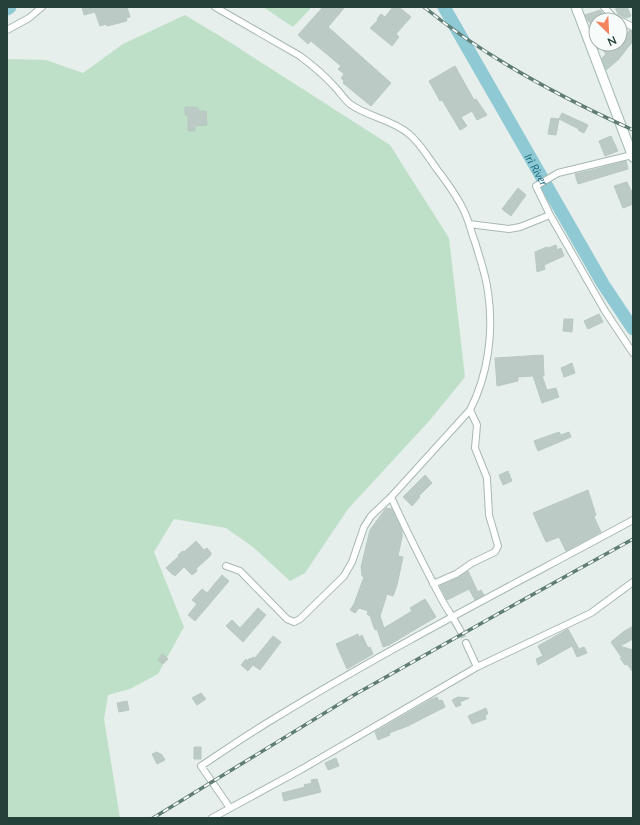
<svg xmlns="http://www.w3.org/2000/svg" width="640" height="825" font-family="Lato,sans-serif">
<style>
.green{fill:#bfe0c8}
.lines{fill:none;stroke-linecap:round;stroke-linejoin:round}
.river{stroke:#8ec9d4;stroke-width:13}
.building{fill:#bbcac4;stroke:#b8c9c2}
.street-tunnel{stroke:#bfccc8;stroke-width:6;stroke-dasharray:6 3;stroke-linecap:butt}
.street-casing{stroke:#a8b8b2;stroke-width:8}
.secondary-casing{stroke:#a4bbb3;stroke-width:11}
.street{stroke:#fff;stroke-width:6}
.secondary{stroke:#fff;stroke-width:9}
.rail-casing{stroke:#5f7d75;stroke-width:3.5}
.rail{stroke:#f7fbf9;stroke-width:2;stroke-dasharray:6;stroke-linecap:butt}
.labels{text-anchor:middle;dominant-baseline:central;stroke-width:3.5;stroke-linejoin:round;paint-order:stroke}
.water-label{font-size:11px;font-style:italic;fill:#1c6f80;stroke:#f7fbf9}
</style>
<rect width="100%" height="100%" fill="#e6efeb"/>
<!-- green -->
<path class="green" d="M263,7h49l-19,20z
M185,15l43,26 162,104 59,93 16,139 -35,43 -82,89 -43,64 -15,8 -37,-34 -27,-19 -52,-9 -20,33 30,75 -26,47 -28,15 -22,6 -4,24 16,99h-113v-759l39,1 37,13 40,-29z"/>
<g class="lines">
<!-- river -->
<g class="river">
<path id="s1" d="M444,7l159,277 30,45"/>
<path d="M7,9l3,-2"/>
</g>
</g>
<!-- building -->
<path class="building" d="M82,7h45l3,10 -4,1 1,3 -20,5 -1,-2 -6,2 -5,-14 -11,3z
M323,7h22l-17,20 63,56 -20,23 -28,-23 1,-2 -3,-3 3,-4 -6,-5 3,-3 -30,-25 -3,3 -10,-9z
M393,7h6l12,10 -15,17 3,3 -7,9 -22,-18 8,-8 -1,-1 4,-5 4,3z
M615,7h12l4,9 -5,2 -8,-4z
M600,10l8,10h-12v13l-7,-12h-1l-3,-6z
M630,30l3,3v8l-15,19 -12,10 -4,-12 4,-4 -8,-10h22v-4z
M455,66l19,34 2,-1 11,16 -10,5 -5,-9 -11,6 6,9 -7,4 -18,-30 -2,1 -11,-20z
M185,107h9l4,1 1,3h7l1,14 -12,1v5h-7v-16h-3z
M562,113l26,12 -4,8 -6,-3 1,-1 -20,-10z
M551,118l8,1 -3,16 -8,-1z
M611,136l7,15 -13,5 -6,-15z
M626,161l2,8 -50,15 -3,-10 17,-4z
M627,182l4,9 2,-1v14l-10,4 -9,-22z
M518,188l8,7 -15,21 -9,-7z
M556,245l1,5 4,-2 3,8 -20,9 1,4 -8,3 -2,-20 12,-5 1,1z
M599,314l4,8 -15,7 -4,-8z
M564,319h9l-1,13 -9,-1z
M543,355l1,21h-2l5,14 9,-2 3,9 -17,6 -9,-27 -15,1v4l-21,5 -2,-28z
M572,363l3,10 -11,4 -3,-9z
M559,432l2,3 8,-3 2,5 -33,14 -4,-10z
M508,471l4,10 -9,4 -4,-10z
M425,475l7,8 -13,13 1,1 -8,9 -9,-9z
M588,490l8,25 -2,2 7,15 -35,19 -7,-14 -13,5 -13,-29z
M386,508l6,1 10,22v6l-4,19 5,1 -6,28 -4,11 -6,-2 -7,22 4,12 28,-17 -2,-3 15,-9 11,18 -47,28 -6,2 -6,-18 -2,1 -5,-14 -3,-2 1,-3 -9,-3 -4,5 -5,-3 4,-6 10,-27 -2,-1 -1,-9 9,-37z
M196,541l8,9 3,-2 4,5v2l-15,14 1,2 -5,4 -8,-8 -9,9 -1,-2 -1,1 -7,-7 13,-12 -1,-1 5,-4 1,1z
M468,571l10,21 3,-2 3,5 -9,5 -6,-11 -22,11 -7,-14 18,-8z
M222,575l7,6 -34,40 -7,-6 9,-11 -5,-4 10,-11 5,4z
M258,608l8,7 -23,27 -17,-16 6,-6 8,8z
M633,626v13l-13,7 13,4v22l-6,-8 -2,1 -5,-7h2l-2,-3 -9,-13 12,-10z
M568,629l11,20 5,-2 3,6 -10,4 -5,-11 -34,19 -2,-6 7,-3 -5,-10z
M358,634l1,3 3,-2 6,13 2,-1 3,7 -26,15 -11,-25z
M273,636l8,6 -21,28 -7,-5 -5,6 -7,-6 5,-6 1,2 3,-3 1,1 2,-2 2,1z
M162,654l6,5 -5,5 -5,-4z
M201,693l5,6 -9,6 -5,-7z
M437,697l2,4 3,-1 3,7 -37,19 -19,7 1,2 -12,5 -3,-8 55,-32z
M458,697l11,1 -9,4 1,3 -5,2 -4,-7z
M127,701l2,9 -10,2 -2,-9z
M486,708l2,6 -3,1 1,4 -14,5 -4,-8z
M194,747h7v12h-7z
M157,752l5,3 3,5 -8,4 -5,-10z
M336,758l3,8 -11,4 -3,-7z
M317,779l4,13 -37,9 -2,-8 23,-6 -1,-2 8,-2 -1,-3z"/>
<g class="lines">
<!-- street-tunnel -->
<path class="street-tunnel" d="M461,632l5,11"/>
<!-- street casing -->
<g class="street-casing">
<path id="street" d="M215,7l85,49c12,9 24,19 34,30 5,5 10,13 16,18 18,13 43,16 59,30 11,9 19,23 27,34 10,13 21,28 28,43 5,10 7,21 11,31 5,17 11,33 13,50 6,40 0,83 -18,118l-79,87 -20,19 -7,11 -12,35 -8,14 -44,43 -6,3 -7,-3 -47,-48 -14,-5
M604,7l9,10 20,10
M7,30l22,-12 13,-11
M632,155l-74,18 -22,13 14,29 55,96 28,42
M469,224l40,5 11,-2 30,-12
M391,497c16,35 33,69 51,103 6,11 13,20 19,32
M433,584l23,-10 16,-11 23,-11 3,-6 -9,-31 -2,-37 -12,-30 2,-23 -7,-15
M466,643l11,24
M230,808l-29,-42c24,-16 49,-33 74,-48 116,-71 238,-133 358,-198
M212,818l90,-49 175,-102 114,-54 42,-31"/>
</g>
<!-- secondary casing -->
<g class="secondary-casing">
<path id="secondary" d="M576,7l57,150"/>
</g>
<!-- street -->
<use href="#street" class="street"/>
<!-- secondary -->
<use href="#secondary" class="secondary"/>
<!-- rail casing -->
<g class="rail-casing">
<path id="rail" d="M424,7c62,51 136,90 209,123
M153,818l201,-123 142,-80 137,-76"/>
</g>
<!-- rail -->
<use href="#rail" class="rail"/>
</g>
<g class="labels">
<!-- water labels -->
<g class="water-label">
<text stroke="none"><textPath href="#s1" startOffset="187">Iri River</textPath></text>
</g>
</g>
<!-- border -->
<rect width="640" height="825" fill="none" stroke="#24423a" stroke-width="16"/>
<!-- north arrow -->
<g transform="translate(608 32) rotate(156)"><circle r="19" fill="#f7fbf9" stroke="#a3b1ad"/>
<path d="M0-3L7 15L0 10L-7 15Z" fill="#f4845f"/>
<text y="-6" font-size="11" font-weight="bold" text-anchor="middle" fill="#24423a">N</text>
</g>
</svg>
